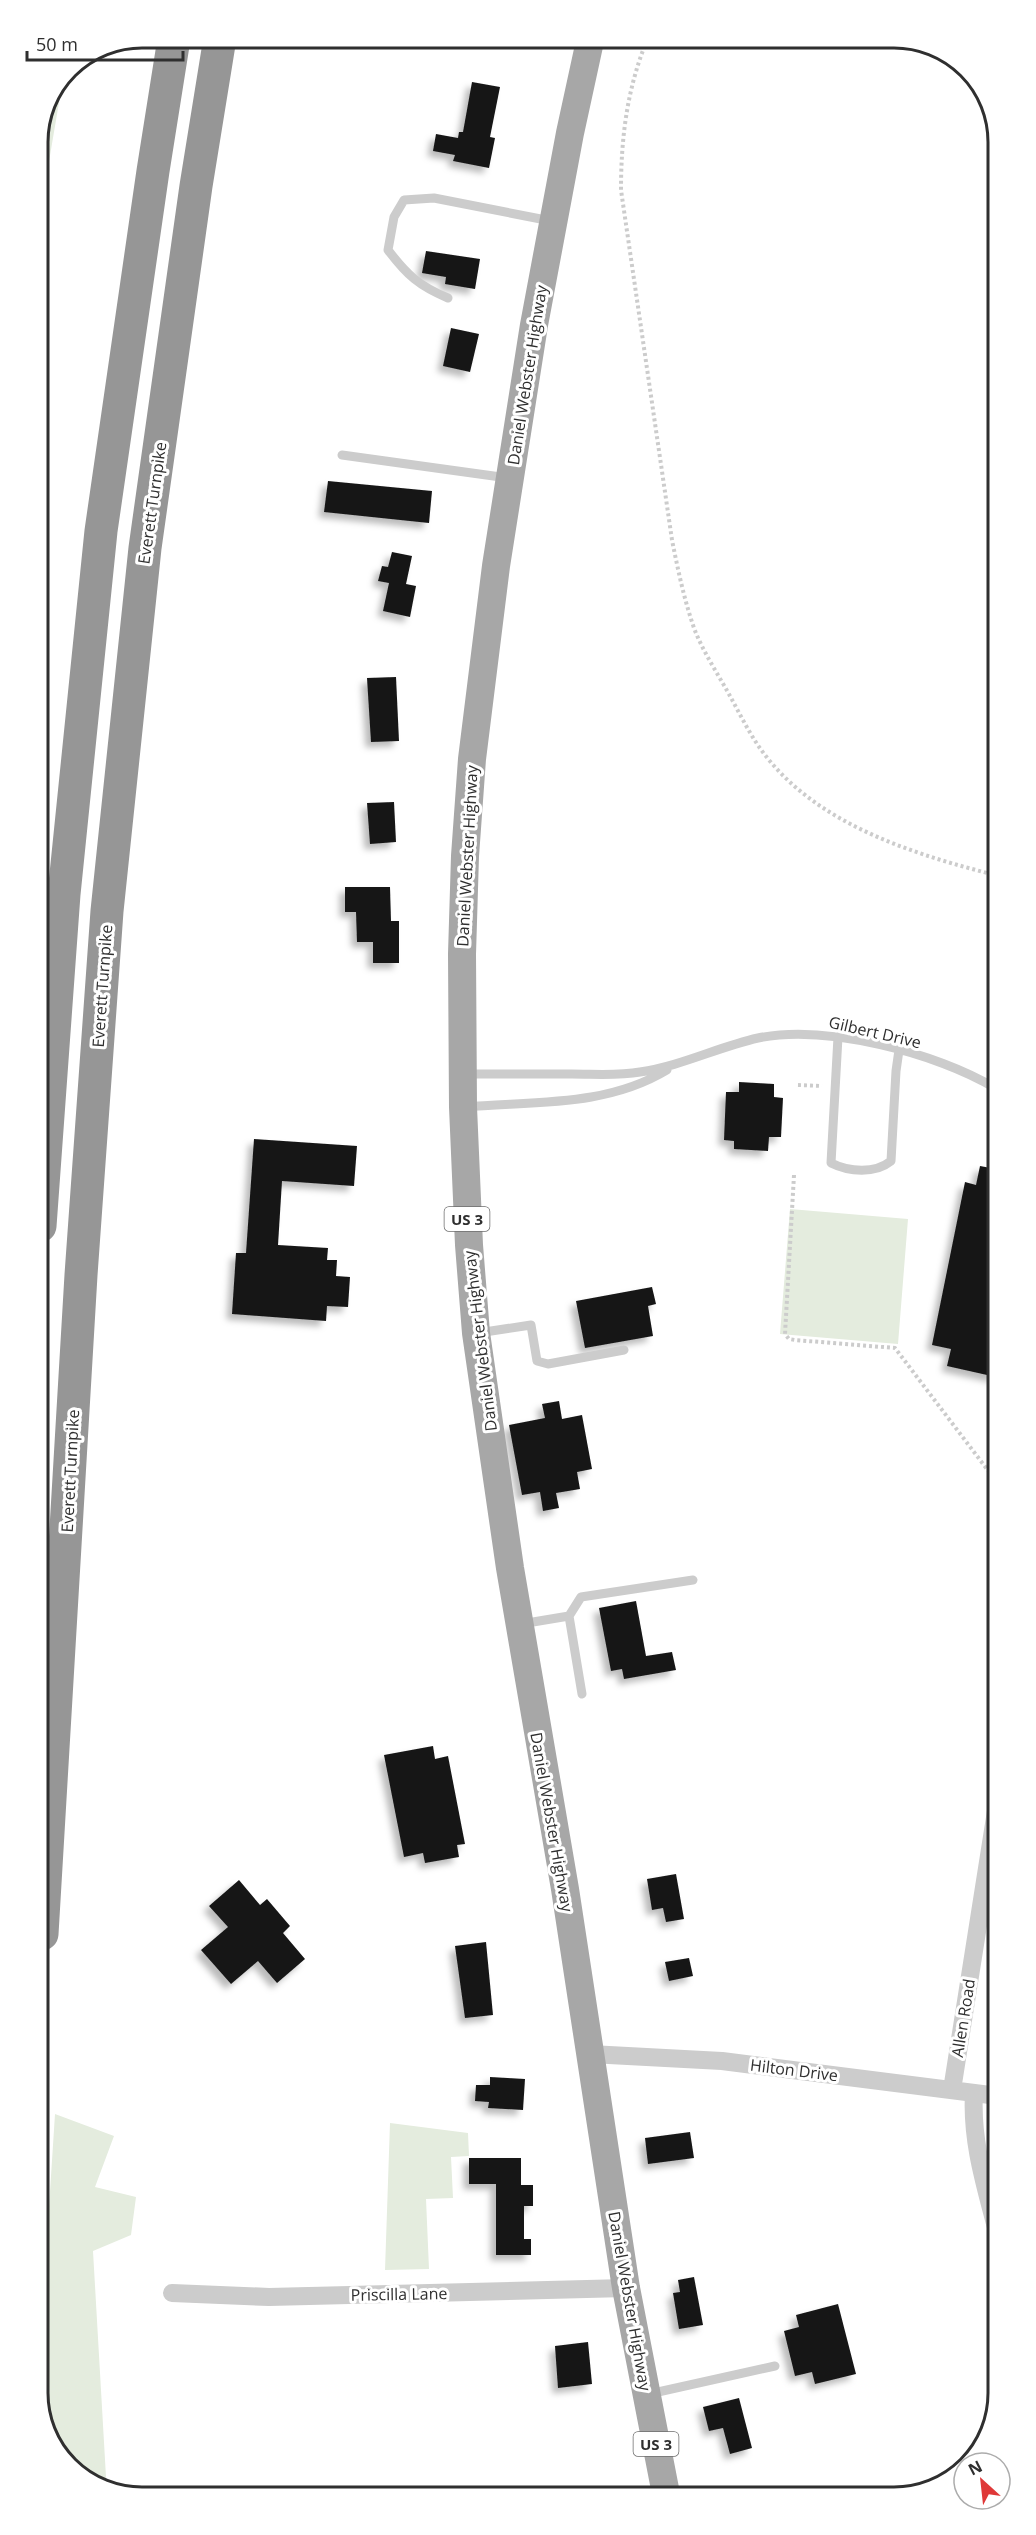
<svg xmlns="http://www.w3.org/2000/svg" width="1036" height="2535" font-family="'Open Sans',sans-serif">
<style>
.green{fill:#e4ecde}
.building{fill:#161616;filter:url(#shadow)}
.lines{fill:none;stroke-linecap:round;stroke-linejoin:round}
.path{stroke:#ccc;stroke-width:4;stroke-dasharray:3 3;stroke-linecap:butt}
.service{stroke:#ccc;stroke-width:9}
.minor{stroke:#ccc;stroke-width:18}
.primary{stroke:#a7a7a7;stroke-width:28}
.motorway{stroke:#969696;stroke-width:33}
.labels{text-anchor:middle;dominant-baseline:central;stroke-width:6;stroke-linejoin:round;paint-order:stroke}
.shield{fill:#fff;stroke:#6d6d6d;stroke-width:1.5}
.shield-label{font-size:15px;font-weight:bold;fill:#2f2f2f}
.street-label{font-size:16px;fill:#2f2f2f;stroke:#fff}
.rim{fill:none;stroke:#2f2f2f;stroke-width:3}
</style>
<defs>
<filter id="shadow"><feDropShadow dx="-5.5" dy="5.5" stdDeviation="3" flood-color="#0004"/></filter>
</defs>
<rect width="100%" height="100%" fill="#fff"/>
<!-- green -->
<path class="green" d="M63,79l-25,147v-90z
M790,1209l118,10 -10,125 -118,-10z
M55,2114l59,22 -19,51 41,10 -5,38 -38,16 13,226 -3,8 -25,-9 -35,-50v-126z
M390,2123l78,10 1,23 -18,1 2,41 -27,1 3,70 -44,1z"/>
<!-- building -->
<path class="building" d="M472,82l28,5 -10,50 5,1 -6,30 -36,-7 2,-6 -22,-4 3,-17 22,4 1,-6h4z
M426,251l54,8 -5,30 -30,-5 1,-7 -24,-4z
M451,328l28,6 -9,38 -27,-6z
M328,481l104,10 -3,32 -105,-11z
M392,552l20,4 -6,28 10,2 -6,31 -27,-6 6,-28 -11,-2 4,-15 6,1z
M396,677l3,64 -28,1 -4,-64z
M394,802l2,40 -26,2 -3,-41z
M345,887h45l1,34h8v42h-26v-21h-16l-1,-30h-11z
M739,1082l35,2v13l9,1 -2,39h-12l-1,14 -34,-2v-8l-10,-1 2,-48h13z
M254,1139l103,7 -3,40 -72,-5 -4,64 50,3 -1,12h10l-1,16 14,1 -2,30 -21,-1 -1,15 -94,-7 4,-61h10z
M980,1166l16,3v208l-49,-11 4,-17 -19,-4 33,-163 11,3z
M652,1287l4,17 -8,2 5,30 -68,12 -9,-47z
M559,1401l3,18 20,-4 10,54 -15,3 3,17 -24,4 3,15 -16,3 -3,-19 -18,3 -13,-70 36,-7 -3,-14z
M636,1601l10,55 26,-4 4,18 -52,9 -2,-10 -11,2 -12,-63z
M433,1746l2,13 13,-3 17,88 -8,1 2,12 -34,6 -2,-10 -19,4 -20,-102z
M676,1874l8,45 -18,3 -3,-14 -11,2 -5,-31z
M239,1880l21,25 7,-6 23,27 -7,7 22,26 -28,24 -19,-22 -27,23 -30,-34 27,-23 -19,-21z
M486,1942l7,73 -28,3 -10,-72z
M689,1958l4,18 -24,5 -4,-19z
M490,2077l35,2 -2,31 -35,-2 1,-6 -14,-1 1,-16h14z
M690,2132l4,26 -46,6 -3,-26z
M469,2158h52v27h12v21h-9v33h7v16h-35v-71h-27z
M694,2277l9,48 -24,4 -6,-36 7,-1 -2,-12z
M838,2304l18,70 -41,10 -3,-12 -17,4 -11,-45 15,-4 -3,-12z
M588,2342l4,42 -34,4 -3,-42z
M739,2398l13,50 -22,6 -7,-26 -14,3 -6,-24z"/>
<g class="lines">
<!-- path -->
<path class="path" d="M647,40c-20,49 -26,98 -26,150l51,350c6,30 12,59 22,88 9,24 24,46 36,68 11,20 21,41 35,59 54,70 148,99 230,120
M798,1085l24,1
M794,1175l-9,159 4,5 6,1 100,8 101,133"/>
<!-- service -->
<path class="service" d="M448,298c-29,-12 -41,-23 -60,-48l6,-33 10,-17 30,-2 117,23
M342,455l166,23
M838,1037l-7,126c18,9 44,11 60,-2l5,-90 3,-21
M467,1074c35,0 70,0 105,0 23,0 46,2 68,-2 41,-6 78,-25 118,-34 68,-14 179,15 237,50
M465,1107c69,-6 141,0 202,-37
M478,1333l53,-8 6,36 11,3 76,-14
M569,1616l12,-19 112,-17
M521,1624l48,-8 13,78
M649,2394l126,-28"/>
<!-- minor -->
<path class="minor" d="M590,2054l132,7 276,35
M952,2090l45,-285
M974,2093c-3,49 12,95 24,142
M172,2293l97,4 357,-9"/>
<!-- primary -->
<path class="primary" d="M590,41l-20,92 -36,192 -38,241 -24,193 -7,97 -3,98 1,153 6,138 7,88 34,235 55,321 61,399 40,206"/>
<!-- motorway -->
<path class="motorway" d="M40,1226l24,-332 37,-363 52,-360 20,-126
M42,1934l39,-659 26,-364 38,-363 51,-362 23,-142"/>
</g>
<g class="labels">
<!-- shield labels -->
<g class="shield">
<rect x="444.5" y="1207" width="45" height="24" rx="4.5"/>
<rect x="633.5" y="2432" width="45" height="24" rx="4.5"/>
</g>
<g class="shield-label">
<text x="467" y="1219">US 3</text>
<text x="656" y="2444">US 3</text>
</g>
<!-- street labels -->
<g class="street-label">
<text transform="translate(527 375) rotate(-81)">Daniel Webster Highway</text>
<text transform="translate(152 503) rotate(-82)">Everett Turnpike</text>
<text transform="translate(467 856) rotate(-87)">Daniel Webster Highway</text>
<text transform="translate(102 986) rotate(-86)">Everett Turnpike</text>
<text transform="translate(875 1032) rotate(13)">Gilbert Drive</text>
<text transform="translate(480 1341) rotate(-97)">Daniel Webster Highway</text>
<text transform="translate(70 1471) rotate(-87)">Everett Turnpike</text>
<text transform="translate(552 1822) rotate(80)">Daniel Webster Highway</text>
<text transform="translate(963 2018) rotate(-81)">Allen Road</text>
<text transform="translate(794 2070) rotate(7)">Hilton Drive</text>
<text transform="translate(399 2294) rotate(-1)">Priscilla Lane</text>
<text transform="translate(630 2301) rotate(80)">Daniel Webster Highway</text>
</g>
</g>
<!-- crop -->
<path d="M0 0H1036V2535H0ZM142 48H894A94 94 0 0 1 988 142V2393A94 94 0 0 1 894 2487H142A94 94 0 0 1 48 2393V142A94 94 0 0 1 142 48Z" fill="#fff" fill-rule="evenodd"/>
<path class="rim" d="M142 48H894A94 94 0 0 1 988 142V2393A94 94 0 0 1 894 2487H142A94 94 0 0 1 48 2393V142A94 94 0 0 1 142 48Z"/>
<!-- north arrow -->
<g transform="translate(982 2481) rotate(333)"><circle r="28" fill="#ffffff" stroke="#acacac" stroke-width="1.5"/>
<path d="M0-4.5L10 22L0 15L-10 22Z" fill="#df3838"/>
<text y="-9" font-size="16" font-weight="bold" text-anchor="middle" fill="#2f2f2f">N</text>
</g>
<!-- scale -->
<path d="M27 51v9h156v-9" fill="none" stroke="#2f2f2f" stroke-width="3"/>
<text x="36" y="51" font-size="18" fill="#2f2f2f" stroke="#ffffff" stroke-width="4.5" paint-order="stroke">50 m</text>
</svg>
